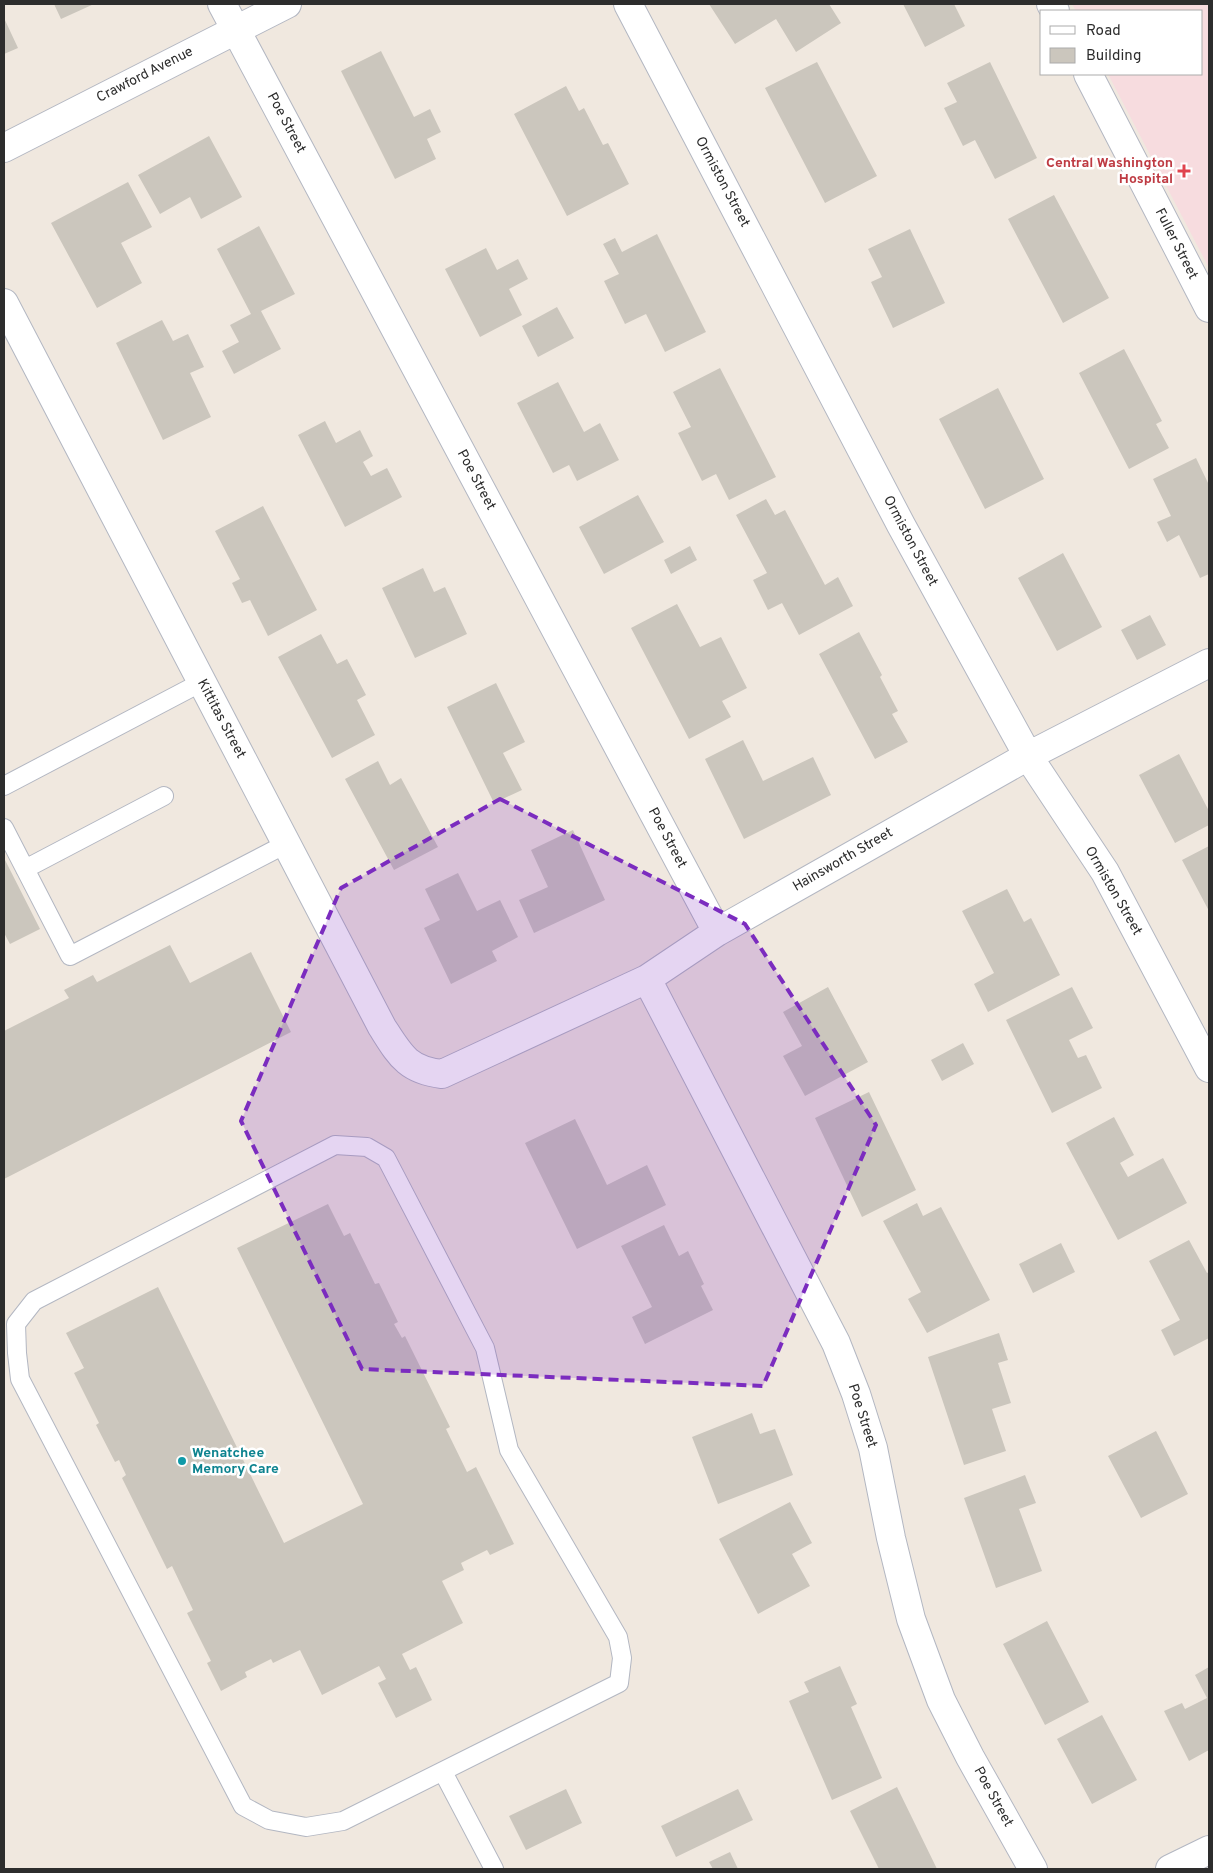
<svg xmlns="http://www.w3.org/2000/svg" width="1213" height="1873" font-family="Overpass,sans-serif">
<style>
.medical{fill:#f7dcdf}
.building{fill:#cbc6bd}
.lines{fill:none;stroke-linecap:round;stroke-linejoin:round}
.service-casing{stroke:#b3b7c2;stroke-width:20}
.minor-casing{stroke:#b3b7c2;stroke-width:30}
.tertiary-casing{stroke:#b3b7c2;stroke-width:30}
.service{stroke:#fff;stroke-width:18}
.minor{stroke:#fff;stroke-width:28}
.tertiary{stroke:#fff;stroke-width:28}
.marked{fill:#7b2cbf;fill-opacity:0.2;stroke:#7b2cbf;stroke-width:4;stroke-dasharray:10 6;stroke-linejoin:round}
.health-dot{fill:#e0444e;stroke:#fff;stroke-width:2}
.culture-dot{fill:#0f9aa8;stroke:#fff;stroke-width:2}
.labels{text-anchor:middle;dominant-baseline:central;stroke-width:5;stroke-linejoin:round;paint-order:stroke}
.street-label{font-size:14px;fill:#2d2d2d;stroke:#fff}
.health-label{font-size:14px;font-weight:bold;fill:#be3a42;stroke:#fff;text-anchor:end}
.culture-label{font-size:14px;font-weight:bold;fill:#0d838f;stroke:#fff;text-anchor:start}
</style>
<rect width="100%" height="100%" fill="#f0e8df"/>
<!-- medical -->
<path class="medical" d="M1072,4h137v264l-101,-194h94v-63h-126z"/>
<!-- building -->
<path class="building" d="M54,4h40l-33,15z
M709,4h120l12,19 -45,29 -20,-33 -41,25z
M903,4h51l11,22 -40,21z
M4,18l14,30 -14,6z
M381,51l33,66 16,-8 11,23 -14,7 9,20 -41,20 -54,-108z
M817,62l60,114 -52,27 -60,-115z
M990,62l47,96 -42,21 -20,-39 -12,6 -19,-38 13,-6 -10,-19z
M566,86l13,25 5,-3 19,37 5,-2 21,41 -62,32 -53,-102z
M209,136l33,61 -41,22 -11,-22 -30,17 -22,-39z
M128,182l24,45 -31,16 21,40 -45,25 -46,-85z
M1054,195l55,103 -46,25 -55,-104z
M259,226l36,68 -34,17 20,38 -47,25 -12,-23 17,-9 -9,-17 21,-11 -34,-65z
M910,229l35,74 -52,25 -22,-46 11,-5 -14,-28z
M657,234l49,98 -41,20 -19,-38 -21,10 -21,-43 15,-7 -16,-30 12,-6 7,14z
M486,248l11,22 21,-11 10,20 -19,10 13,26 -42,22 -35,-68z
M557,307l17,31 -36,19 -16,-31z
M162,320l11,21 15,-7 16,33 -14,6 21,44 -48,23 -47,-97z
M1124,349l38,72 -6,3 13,24 -40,21 -50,-96z
M720,368l56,109 -47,23 -13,-26 -14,7 -24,-48 13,-6 -18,-35z
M558,382l26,50 16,-9 19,37 -42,21 -8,-16 -16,8 -36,-70z
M998,388l46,91 -59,30 -46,-90z
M325,421l11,22 24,-13 13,26 -10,6 8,14 16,-8 15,29 -57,30 -47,-92z
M1196,458l13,27v89l-9,4 -21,-43 -12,7 -10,-20 14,-6 -18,-37z
M638,495l26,47 -60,32 -25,-47z
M766,499l9,16 10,-5 40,75 13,-8 15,29 -54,29 -17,-32 -14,7 -15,-30 14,-7 -31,-58z
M263,506l54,104 -49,26 -18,-36 -8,3 -10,-20 8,-4 -25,-48z
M690,546l7,14 -26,14 -7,-14z
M1063,553l39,74 -45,24 -39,-73z
M423,568l11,24 11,-5 22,47 -52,24 -33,-70z
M677,604l23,43 21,-10 26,51 -25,13 9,16 -42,22 -58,-111z
M1150,615l16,30 -29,15 -16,-30z
M859,632l23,43 -2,2 18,34 -6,3 16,28 -33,17 -56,-105z
M321,634l16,30 10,-5 19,36 -9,5 18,35 -43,23 -54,-101z
M496,683l29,59 -22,11 19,37 -28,13 -47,-96z
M743,740l20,41 50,-24 18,38 -87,44 -39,-80z
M1179,754l30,57v14l-34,18 -36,-68z
M378,761l12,24 11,-7 37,69 -44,23 -49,-91z
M573,830l32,70 -71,33 -15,-33 29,-13 -17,-37z
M1209,846v65l-27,-51z
M4,858l36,71 -30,15 -6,-11z
M458,873l19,38 23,-11 18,37 -26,14 5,10 -46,23 -27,-56 16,-8 -15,-31z
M1007,889l17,33 7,-4 29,57 -72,37 -14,-28 20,-11 -32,-62z
M170,945l20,38 61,-31 40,80 -287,147v-148l65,-33 -5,-8 29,-15 4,7z
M828,987l40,75 -63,34 -22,-40 19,-10 -19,-34z
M1072,987l21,41 -24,12 9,18 8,-3 16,33 -50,25 -46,-93z
M963,1043l11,21 -32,17 -11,-21z
M869,1092l47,98 -54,27 -47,-99z
M1114,1117l20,38 -14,8 8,14 35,-19 24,45 -69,37 -52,-97z
M575,1119l32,66 40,-20 19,40 -89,44 -52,-106z
M917,1203l6,13 18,-9 49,93 -63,33 -19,-34 13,-7 -38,-71z
M328,1204l16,32 6,-3 25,51 4,-1 19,39 -4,2 8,14 3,-2 45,91 -4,2 21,43 9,-5 38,77 -24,11 -3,-5 -26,13 3,7 -22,11 21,42 -61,31 8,16 6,-3 16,33 -36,18 -18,-35 8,-4 -7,-13 -57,29 -22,-45 -27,13 -2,-4 -26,13 2,5 -26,14 -14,-28 4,-2 -24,-48 6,-3 -21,-44 -5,3 -45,-91 4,-3 -7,-15 -4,2 -19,-37 3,-2 -25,-50 10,-5 -18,-35 92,-46 126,256 79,-39 -126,-256z
M664,1225l15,31 9,-5 16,33 -3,2 12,24 -68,34 -13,-27 20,-10 -31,-61z
M1189,1240l18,33 2,-1v66l-35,18 -13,-26 19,-10 -31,-59z
M1061,1243l14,29 -42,21 -14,-29z
M999,1333l9,27 -10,3 13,40 -19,6 14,42 -42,14 -36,-108z
M752,1413l8,21 15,-5 18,46 -75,29 -26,-67z
M1156,1431l32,63 -47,24 -33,-62z
M1025,1475l11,28 -17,6 23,62 -46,17 -32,-90z
M790,1502l22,41 -20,11 18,32 -52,28 -39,-75z
M1047,1621l42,81 -44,23 -42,-81z
M840,1666l17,38 -6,3 31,71 -50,22 -43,-99 20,-9 -5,-10z
M1209,1667v83l-20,11 -25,-50 18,-8 3,6 22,-11 -12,-23z
M1102,1715l35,65 -45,24 -35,-65z
M897,1787l40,82h-58l-29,-58z
M566,1789l16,34 -56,27 -17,-34z
M738,1789l15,31 -77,37 -15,-31z
M730,1852l8,17h-25l-4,-7z"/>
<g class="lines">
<!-- service casing -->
<g class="service-casing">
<path id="service" d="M4,786l198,-104
M4,828l66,128 216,-112
M25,869l139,-73
M335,1145l32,2 19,11 99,190 24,102 109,187 4,21 -3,25 -276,138 -37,6 -37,-7 -26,-14 -223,-427 -3,-26 -1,-29 18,-23z
M443,1772l51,97"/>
</g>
<!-- minor casing -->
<g class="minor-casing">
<path id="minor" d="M222,4l495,928
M628,4l273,521 127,231 77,116 104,196
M1051,4l4,7
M1088,74l121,234
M4,303l378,724c18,28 25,43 60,47l205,-95 70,-47 311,-176 181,-93
M647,979l189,364 20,51 17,54 18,90 20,81 30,81 29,57 63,112"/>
</g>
<!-- tertiary casing -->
<g class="tertiary-casing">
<path id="tertiary" d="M4,148l283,-144
M1170,1869l39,-19"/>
</g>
<!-- service -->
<use href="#service" class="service"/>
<!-- minor -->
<use href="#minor" class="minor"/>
<!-- tertiary -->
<use href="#tertiary" class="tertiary"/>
</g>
<!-- marked area -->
<path class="marked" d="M500,799l245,125 131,201 -113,261 -401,-17 -121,-248 100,-233z"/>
<!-- markers -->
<path class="health-dot" d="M1181.5 163.5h5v5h5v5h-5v5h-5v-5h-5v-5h5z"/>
<circle class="culture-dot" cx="182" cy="1461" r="5"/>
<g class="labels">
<!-- street labels -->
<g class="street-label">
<text transform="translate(145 75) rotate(-27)">Crawford Avenue</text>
<text transform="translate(286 123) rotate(62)">Poe Street</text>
<text transform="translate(722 182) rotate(62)">Ormiston Street</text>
<text transform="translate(1176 244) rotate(63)">Fuller Street</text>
<text transform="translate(476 480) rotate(62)">Poe Street</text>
<text transform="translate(910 541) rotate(62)">Ormiston Street</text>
<text transform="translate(221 719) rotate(62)">Kittitas Street</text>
<text transform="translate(667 838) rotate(62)">Poe Street</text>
<text transform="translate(843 860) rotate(-30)">Hainsworth Street</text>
<text transform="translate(1113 891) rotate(60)">Ormiston Street</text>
<text transform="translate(862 1416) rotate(72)">Poe Street</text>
<text transform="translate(993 1797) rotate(61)">Poe Street</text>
</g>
<!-- health labels -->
<g class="health-label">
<text x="1173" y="163">Central Washington<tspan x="1173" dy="16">Hospital</tspan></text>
</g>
<!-- culture labels -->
<g class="culture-label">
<text x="192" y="1453">Wenatchee<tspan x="192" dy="16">Memory Care</tspan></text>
</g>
</g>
<!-- border -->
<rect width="1213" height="1873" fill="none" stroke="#2d2d2d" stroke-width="10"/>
<!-- legend -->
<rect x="1040" y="10" width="162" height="65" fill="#ffffff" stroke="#ababab"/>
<rect x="1050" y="26" width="25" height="8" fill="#ffffff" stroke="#ababab"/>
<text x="1086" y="35" font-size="15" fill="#2d2d2d">Road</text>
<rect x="1050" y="48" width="25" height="15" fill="#cbc6bd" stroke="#ababab"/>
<text x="1086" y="60" font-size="15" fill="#2d2d2d">Building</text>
</svg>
